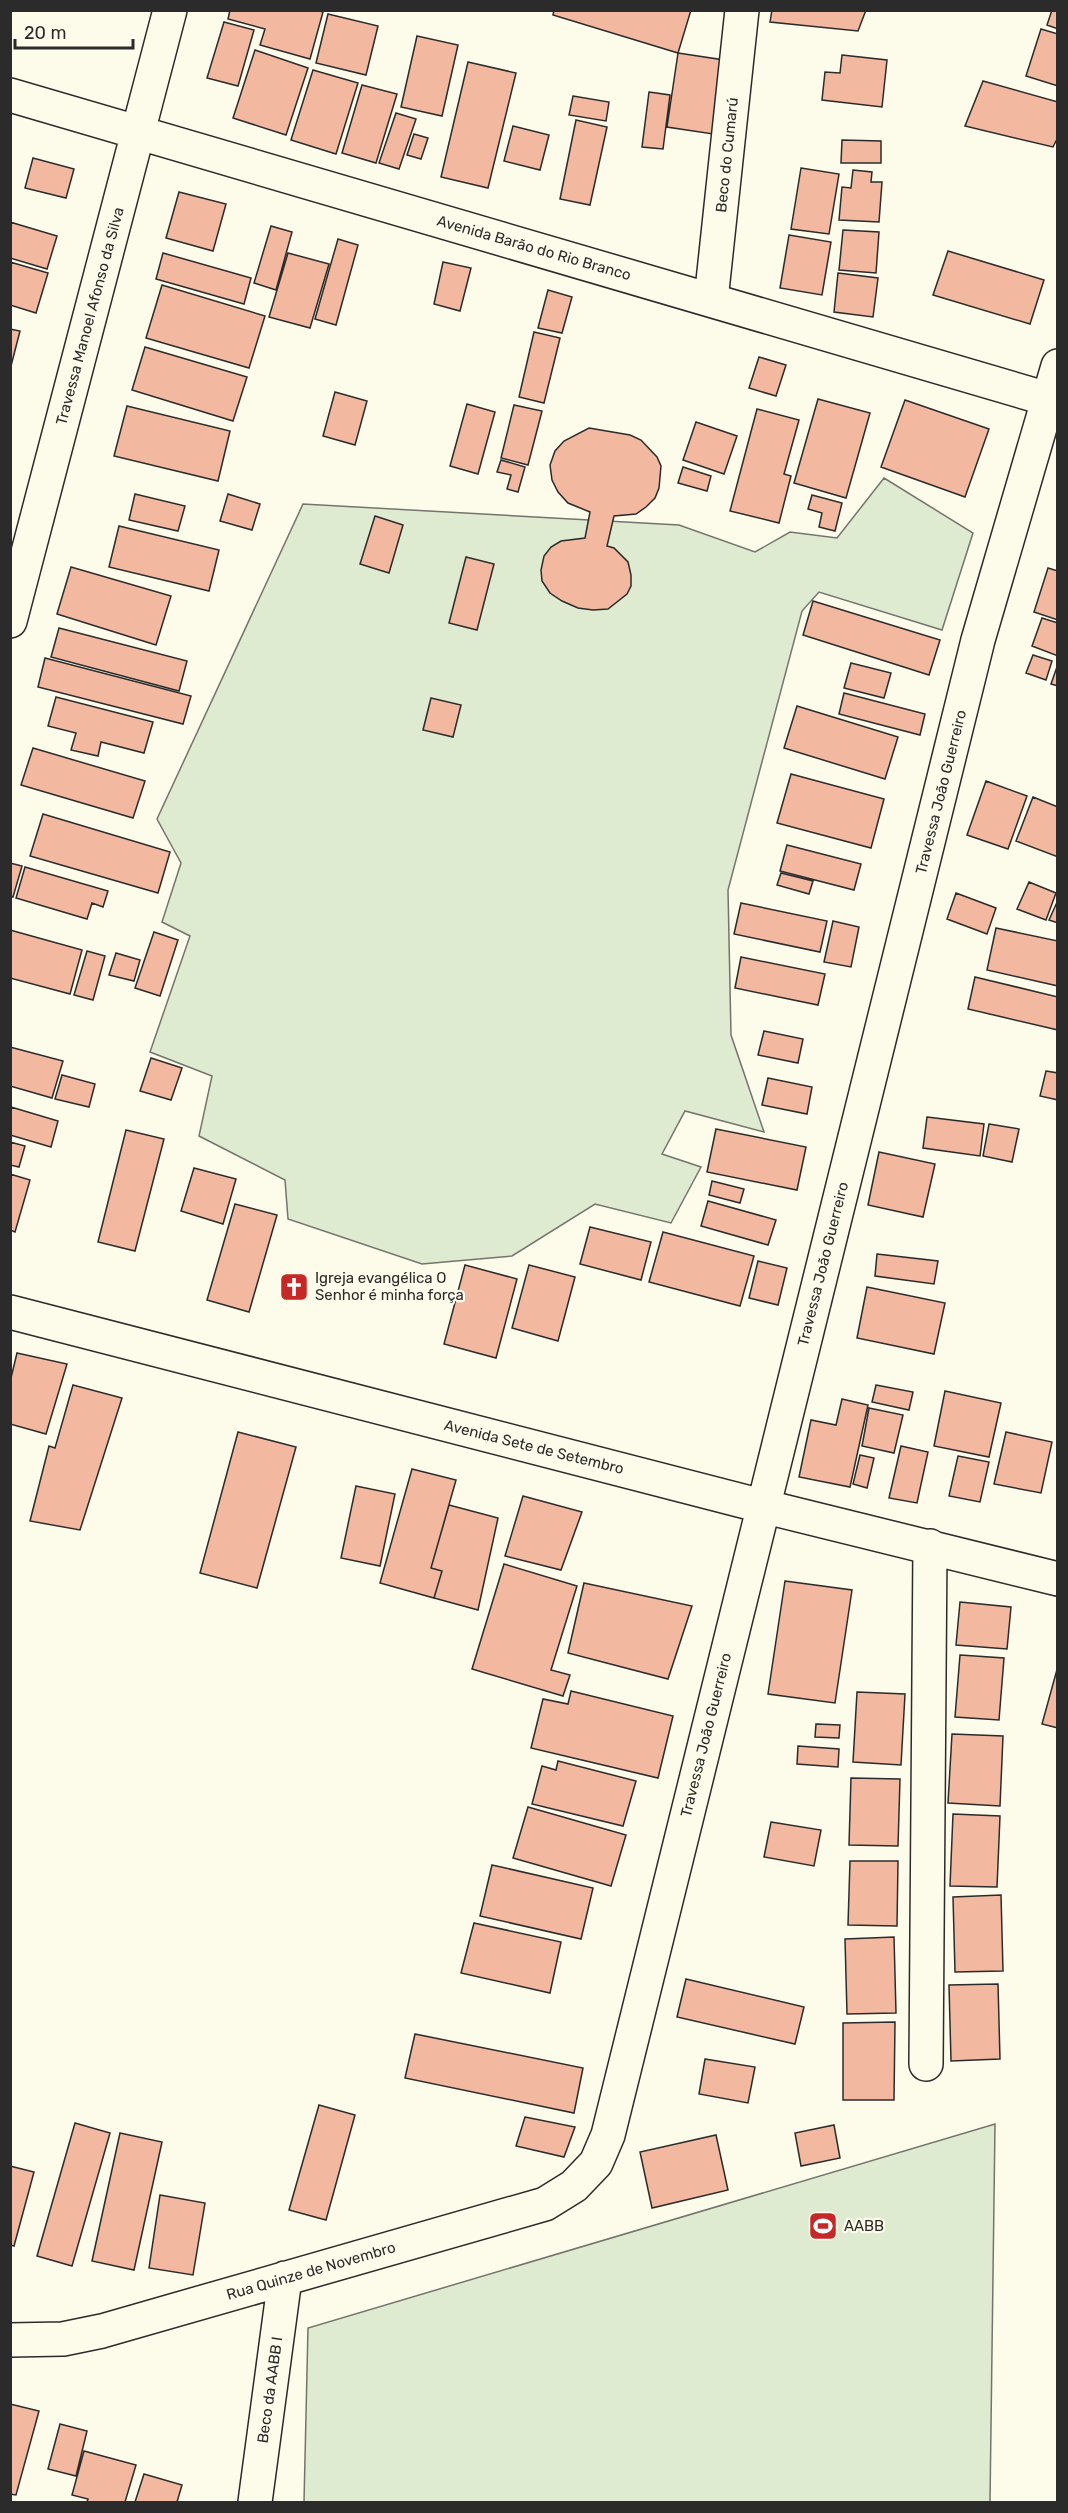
<svg xmlns="http://www.w3.org/2000/svg" width="1068" height="2513" font-family="Rubik,sans-serif">
<style>
.green{fill:#deebd1;stroke:#74746e;stroke-width:1.5}
.building{fill:#f2b8a0;stroke:#2b2b2b;stroke-width:1.5}
.lines{fill:none;stroke-linecap:round;stroke-linejoin:round}
.minor-casing{stroke:#2b2b2b;stroke-width:36}
.minor{stroke:#fdfbea;stroke-width:33}
.labels{text-anchor:middle;dominant-baseline:central;stroke-width:4.5;stroke-linejoin:round;paint-order:stroke}
.street-label{font-size:15px;fill:#2b2b2b;stroke:#fdfbea}
.poi-label{font-size:15px;fill:#2b2b2b;stroke:#fdfbea;text-anchor:start}
</style>
<rect width="100%" height="100%" fill="#fdfbea"/>
<!-- green -->
<path class="green" d="M884,478l89,55 -31,97 -123,-38 -17,19 -74,279 3,145 33,97 -79,-21 -23,43 39,13 -30,56 -76,-19 -83,52 -90,8 -134,-45 -3,-39 -86,-44 13,-60 -62,-24 40,-116 -28,-14 19,-59 -24,-44 146,-315 376,21 76,27 35,-20 47,6z
M995,2124l-5,378h-686l4,-174z"/>
<!-- building -->
<path class="building" d="M230,10h86l7,2 -13,47 -50,-14 5,-16 -37,-10z
M554,10h137l-13,43 -125,-38z
M772,10h94l-8,21 -88,-9z
M1052,10h6v19l-11,-4z
M328,14l50,12 -12,49 -50,-12z
M224,22l30,8 -16,56 -31,-8z
M1041,29l17,5v52l-32,-10z
M417,36l41,9 -16,71 -41,-9z
M255,50l53,18 -22,67 -53,-17z
M678,53l46,7 -11,74 -46,-7z
M842,55l45,5 -5,47 -60,-7 3,-28 15,1z
M468,62l48,11 -28,115 -47,-11z
M313,70l45,13 -22,71 -45,-14z
M983,81l75,21v35l-5,10 -88,-21z
M362,85l35,9 -21,69 -34,-10z
M649,92l21,3 -7,54 -21,-2z
M573,96l36,6 -3,19 -37,-6z
M396,113l20,6 -17,50 -20,-6z
M576,120l31,7 -17,78 -30,-6z
M513,126l36,9 -9,35 -36,-9z
M414,134l14,4 -7,21 -14,-4z
M842,140l39,1v22h-40z
M33,158l41,11 -8,29 -41,-10z
M801,168l38,6 -10,60 -38,-5z
M853,170l19,2 -1,10h11l-3,40 -40,-2 3,-33 9,1z
M179,192l47,12 -13,47 -47,-13z
M10,222l47,14 -10,33 -37,-11z
M271,226l21,6 -16,58 -22,-7z
M843,230l36,2 -3,41 -37,-3z
M789,235l42,7 -9,53 -42,-7z
M338,239l20,6 -22,80 -21,-6z
M948,251l96,29 -14,44 -97,-29z
M163,253l88,25 -7,26 -88,-25z
M288,253l41,11 -19,64 -41,-11z
M10,262l38,11 -12,40 -26,-8z
M443,262l28,6 -11,43 -26,-7z
M838,273l40,5 -5,39 -39,-5z
M162,285l103,31 -16,52 -103,-30z
M548,290l24,7 -10,36 -24,-5z
M10,329l10,2 -9,35 -1,-1z
M534,332l26,6 -16,65 -25,-6z
M145,347l102,30 -14,44 -101,-31z
M759,357l27,8 -10,31 -27,-8z
M335,392l32,9 -12,44 -32,-9z
M818,399l52,14 -24,85 -52,-15z
M905,400l84,29 -24,68 -84,-30z
M467,404l28,8 -17,62 -28,-8z
M514,405l28,6 -14,54 -27,-7z
M127,406l103,25 -12,50 -104,-25z
M757,409l42,11 -15,54 7,2 -12,47 -49,-12z
M696,422l41,14 -13,38 -41,-14z
M589,428l41,7 11,5 16,17 4,9 -2,22 -4,10 -9,9 -10,7 -22,2 -7,30 7,2 14,14 3,13v11l-4,8 -19,15 -15,1 -15,-2 -16,-7 -12,-8 -8,-12 -1,-11 3,-14 7,-9 10,-6 24,-3 5,-26 -22,-9 -10,-11 -6,-12 -2,-15 5,-14 9,-10z
M501,460l24,7 -7,25 -11,-3 4,-14 -14,-3z
M683,467l28,9 -4,15 -29,-8z
M135,494l50,12 -7,25 -49,-11z
M228,494l32,10 -8,26 -32,-9z
M812,495l30,8 -7,28 -16,-4 3,-14 -14,-4z
M375,516l28,9 -14,48 -29,-9z
M119,526l100,24 -10,41 -100,-24z
M466,557l28,7 -17,66 -28,-7z
M71,567l100,29 -15,49 -99,-31z
M1048,568l10,3v49l-24,-8z
M813,601l127,39 -11,35 -126,-40z
M1042,618l16,5v33l-26,-10z
M59,628l128,33 -8,30 -128,-34z
M1033,655l19,6 -6,19 -20,-7z
M45,658l146,38 -8,28 -145,-37z
M851,663l40,10 -7,25 -40,-10z
M1058,664v22l-7,-2z
M844,693l81,21 -5,21 -81,-21z
M56,697l97,25 -9,31 -43,-11 -3,14 -27,-6 5,-17 -28,-7z
M431,698l30,7 -8,32 -30,-7z
M797,706l101,31 -13,42 -101,-31z
M33,748l112,33 -12,37 -112,-33z
M791,774l93,25 -13,49 -94,-25z
M986,781l41,15 -19,53 -41,-14z
M1033,797l25,10v50l-42,-16z
M43,814l127,38 -12,41 -128,-37z
M787,845l74,19 -7,26 -74,-19z
M10,863l12,3 -9,31 -3,-1z
M25,867l83,24 -5,16 -11,-4 -5,16 -71,-21z
M781,873l32,8 -4,13 -32,-9z
M1029,882l27,11 -10,27 -29,-11z
M956,893l40,15 -9,26 -40,-15z
M1058,900v23l-9,-3z
M741,903l86,18 -7,31 -86,-18z
M833,921l26,6 -8,40 -27,-5z
M996,928l62,13v45l-71,-16z
M10,930l72,20 -12,44 -60,-16z
M154,932l24,8 -18,56 -25,-8z
M87,951l18,5 -12,44 -19,-5z
M116,953l24,7 -6,21 -25,-6z
M741,957l84,17 -7,31 -83,-17z
M975,977l83,20v33l-90,-21z
M764,1031l39,8 -5,24 -40,-8z
M10,1047l53,14 -11,37 -42,-12z
M151,1058l31,10 -11,32 -31,-9z
M1046,1071l12,2v27l-18,-4z
M62,1075l33,9 -6,23 -34,-8z
M768,1078l44,9 -5,27 -45,-9z
M11,1107l47,14 -7,26 -41,-12z
M927,1117l57,7 -4,32 -57,-8z
M989,1124l30,5 -7,33 -29,-6z
M716,1129l90,18 -9,43 -90,-18z
M126,1130l38,9 -29,112 -37,-9z
M10,1142l15,4 -6,21 -9,-2z
M879,1152l56,12 -12,53 -55,-12z
M194,1168l42,11 -13,45 -42,-13z
M10,1174l20,6 -15,52 -5,-2z
M712,1181l32,8 -4,14 -31,-8z
M708,1201l68,19 -8,25 -67,-19z
M235,1204l42,11 -28,97 -42,-12z
M590,1227l61,15 -10,38 -61,-16z
M663,1232l91,24 -14,50 -91,-24z
M877,1254l61,7 -4,23 -59,-8z
M758,1261l29,7 -9,37 -29,-7z
M465,1265l52,14 -21,79 -52,-14z
M529,1265l46,12 -17,64 -46,-13z
M867,1287l78,16 -11,51 -77,-16z
M17,1353l50,11 -21,70 -36,-10v-42z
M73,1385l49,13 -42,132 -50,-9 19,-75 6,2z
M876,1385l37,7 -4,18 -37,-8z
M945,1391l56,12 -12,54 -55,-11z
M842,1399l26,6 -18,82 -51,-10 12,-57 25,5z
M869,1408l34,7 -9,38 -32,-7z
M238,1432l58,15 -39,141 -57,-15z
M1006,1432l46,10 -11,51 -47,-9z
M901,1446l27,6 -11,51 -28,-5z
M860,1455l14,3 -7,30 -14,-4z
M958,1456l31,6 -9,40 -31,-6z
M412,1469l44,11 -25,88 11,3 -8,27 -54,-15z
M356,1486l39,8 -15,72 -39,-8z
M523,1496l59,16 -21,58 -56,-14z
M449,1505l49,13 -20,92 -44,-12 8,-27 -11,-3z
M504,1564l73,22 -26,84 19,5 -7,21 -91,-27z
M785,1581l67,9 -17,113 -67,-9z
M584,1583l108,23 -24,73 -100,-26z
M960,1602l51,5 -4,42 -51,-4z
M960,1655l44,3 -5,62 -44,-3z
M1058,1666v62l-16,-4z
M571,1691l102,25 -15,62 -127,-30 12,-49 25,5z
M857,1692l48,2 -4,71 -48,-3z
M816,1724l24,1 -1,13 -24,-1z
M952,1734l51,2 -3,70 -52,-3z
M798,1746l41,3 -1,18 -41,-3z
M558,1761l78,20 -13,45 -91,-22 10,-38 14,4z
M851,1778l49,1 -2,67 -49,-1z
M528,1807l98,28 -15,51 -98,-28z
M953,1814l47,2 -3,71 -47,-1z
M771,1822l50,8 -7,36 -50,-9z
M850,1861h48l-1,65 -49,-1z
M492,1865l101,23 -12,51 -101,-23z
M1001,1895l2,76 -48,1 -2,-75z
M474,1923l87,19 -11,51 -89,-20z
M894,1937l2,76 -49,1 -2,-75z
M686,1979l118,28 -9,37 -118,-27z
M998,1984l2,75 -49,2 -2,-76z
M895,2022l-1,78h-51v-77z
M415,2034l168,34 -9,45 -169,-35z
M705,2059l50,8 -7,36 -49,-9z
M319,2105l36,10 -29,105 -37,-10z
M525,2117l50,10 -11,30 -48,-11z
M75,2123l35,10 -38,133 -35,-10z
M834,2125l6,33 -39,8 -6,-33z
M120,2133l42,9 -28,128 -42,-9z
M716,2135l12,55 -76,18 -12,-56z
M10,2166l24,6 -20,74 -4,-1z
M160,2195l45,8 -12,72 -44,-7z
M10,2404l29,7 -23,84 -6,-1z
M60,2424l27,7 -11,45 -28,-7z
M84,2451l52,14 -11,37h-38l1,-3 -16,-4z
M144,2474l38,11 -5,17h-42z"/>
<g class="lines">
<!-- minor casing -->
<g class="minor-casing">
<path id="minor" d="M10,95l1048,307
M711,300l31,-290
M10,621l160,-611
M10,1312l752,194 296,73
M926,2064l4,-518
M10,2340l53,-1 39,-8 443,-127 29,-18 22,-23 12,-28 370,-1495 80,-274
M255,2502l30,-224"/>
</g>
<!-- minor -->
<use href="#minor" class="minor"/>
</g>
<!-- icons -->
<defs>
<g id="church-square" transform="scale(1.5)"><rect x="-9" y="-9" width="18" height="18" rx="4" fill="#c62828" stroke="#fdfbea"/><path d="M-1.2-6h2.4v3.5h3.3v2.4h-3.3V6h-2.4V-.1h-3.3v-2.4h3.3Z" fill="#fff"/></g>
<g id="stadium-square" transform="scale(1.5)"><rect x="-9" y="-9" width="18" height="18" rx="4" fill="#c62828" stroke="#fdfbea"/><path d="M0-5a6.5 5 0 1 0 0 10a6.5 5 0 1 0 0-10ZM-3.5-1.8h7v3.6h-7Z" fill="#fff"/></g>
</defs>
<g fill-rule="evenodd">
<use href="#church-square" x="294" y="1287"/>
<use href="#stadium-square" x="823" y="2226"/>
</g>
<g class="labels">
<!-- street labels -->
<g class="street-label">
<text transform="translate(727 155) rotate(-84)">Beco do Cumarú</text>
<text transform="translate(534 248) rotate(16)">Avenida Barão do Rio Branco</text>
<text transform="translate(90 316) rotate(-75)">Travessa Manoel Afonso da Silva</text>
<text transform="translate(941 792) rotate(-76)">Travessa João Guerreiro</text>
<text transform="translate(823 1264) rotate(-76)">Travessa João Guerreiro</text>
<text transform="translate(534 1447) rotate(14)">Avenida Sete de Setembro</text>
<text transform="translate(706 1735) rotate(-76)">Travessa João Guerreiro</text>
<text transform="translate(311 2271) rotate(-16)">Rua Quinze de Novembro</text>
<text transform="translate(270 2390) rotate(-82)">Beco da AABB I</text>
</g>
<!-- poi labels -->
<g class="poi-label">
<text x="315" y="1278">Igreja evangélica O<tspan x="315" dy="17">Senhor é minha força</tspan></text>
<text x="844" y="2226">AABB</text>
</g>
</g>
<!-- border -->
<rect width="1068" height="2513" fill="none" stroke="#2b2b2b" stroke-width="24"/>
<!-- scale -->
<path d="M15 39v9h118v-9" fill="none" stroke="#2b2b2b" stroke-width="3"/>
<text x="24" y="39" font-size="18" fill="#2b2b2b" stroke="#fdfbea" stroke-width="4.5" paint-order="stroke">20 m</text>
</svg>
